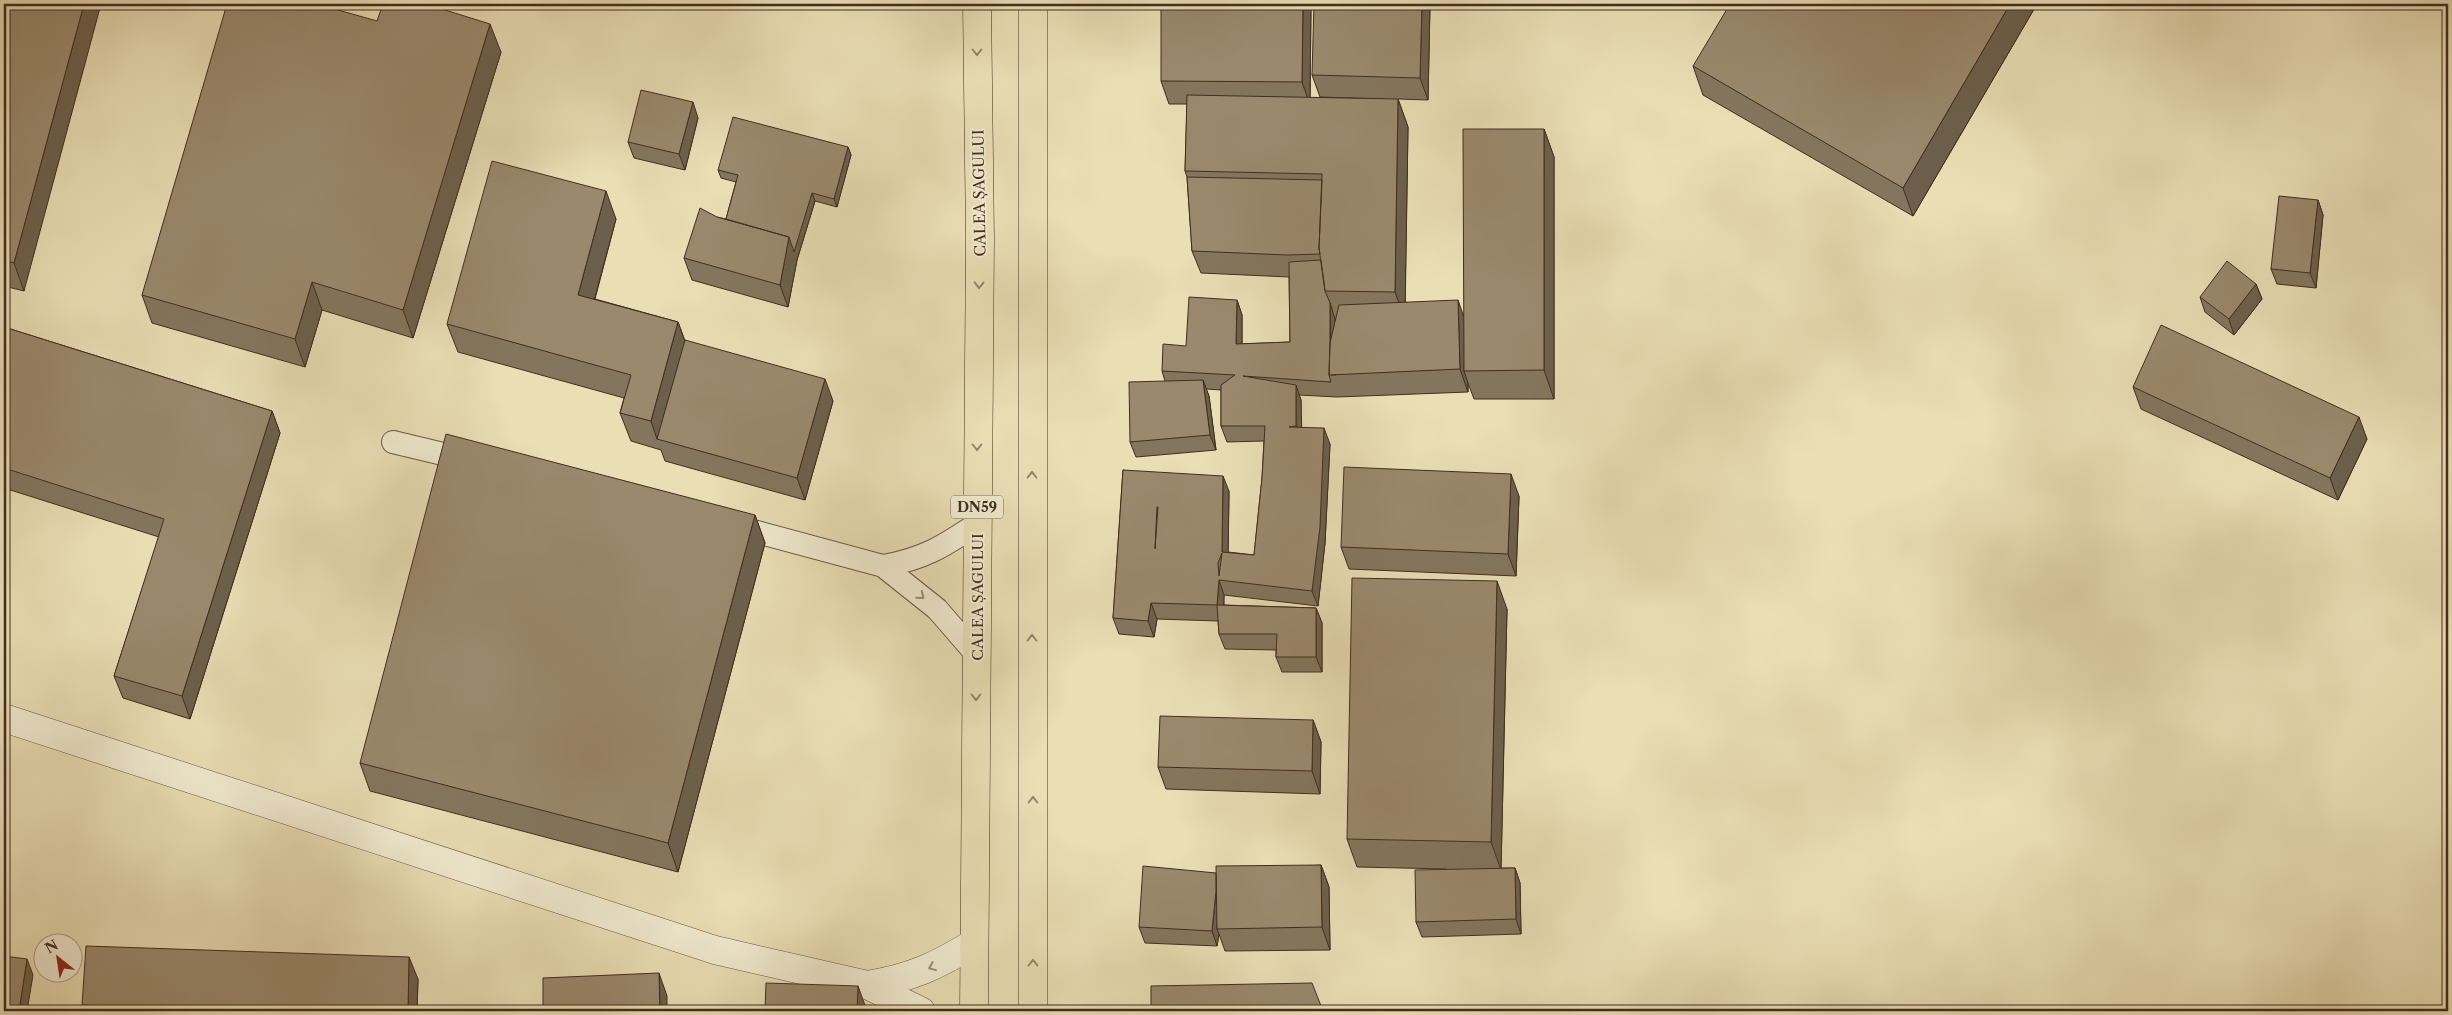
<svg xmlns="http://www.w3.org/2000/svg" width="2452" height="1015" font-family="'Libre Caslon Text',serif">
<style>
.lines{fill:none;stroke-linecap:round;stroke-linejoin:round}
.service-casing{stroke:#6d5845;stroke-width:24}
.minor-casing{stroke:#6d5845;stroke-width:29}
.primary-casing{stroke:#432c20;stroke-width:29}
.service{stroke:#f1eacf;stroke-width:22}
.minor{stroke:#f1eacf;stroke-width:28}
.primary{stroke:#eadeb5;stroke-width:28}
.wall{fill:#84765e;stroke:#432c20}
.shaded-wall{fill:#6c604c;stroke:#432c20}
.building{fill:#9a896d;stroke:#432c20;fill-rule:evenodd}
.oneway{stroke:#96856a}
.oneway2{stroke:#9a8b78}
.labels{text-anchor:middle;dominant-baseline:central;stroke-width:4;stroke-linejoin:round;paint-order:stroke}
.shield{fill:#f1eacf;stroke:#776554;stroke-width:1}
.shield-label{font-size:14px;font-weight:bold;fill:#432c20}
.street-label{font-size:15px;fill:#432c20;stroke:#f1eacf}
</style>
<rect width="100%" height="100%" fill="#eadeb5"/>
<filter id="stains"><feTurbulence type="fractalNoise" baseFrequency=".004" numOctaves="4"/><feColorMatrix values="0 0 0 0 .2 0 0 0 0 .09 0 0 0 0 .02 0 0 0 .5 -.17"/></filter>
<radialGradient id="worn" r=".72"><stop offset=".6" stop-color="#630" stop-opacity="0"/><stop offset="1" stop-color="#630" stop-opacity=".3"/></radialGradient>
<g class="lines">
<!-- service casing -->
<g class="service-casing">
<path id="service" d="M393,442l79,19
M731,525l152,41 54,43 39,45
M883,566c41,-7 61,-20 94,-42"/>
</g>
<!-- minor casing -->
<g class="minor-casing">
<path id="minor" d="M4,718l711,232 152,35 54,26
M867,985c44,-7 70,-19 107,-42"/>
</g>
<!-- primary casing -->
<g class="primary-casing">
<path id="primary" d="M1033,4v1007
M974,1011l6,-772 -3,-235"/>
</g>
<!-- service -->
<use href="#service" class="service"/>
<!-- minor -->
<use href="#minor" class="minor"/>
<!-- primary -->
<use href="#primary" class="primary"/>
</g>
<!-- wall -->
<path class="wall" d="M4,4l20,287 -20,-5z
M1311,4l-1,94 74,1 -64,-2 -8,-22 110,-71h8v1l-2,95 -30,-1 10,28 -3,175 59,13 80,-186 10,28v242h-80l-6,-16v9l-131,5 -38,-2 2,5v27l29,17 -5,99 -7,63 -94,-11v10l92,3 6,15v49h-40l-6,-15v-7l-51,-1 -6,-15 -1,-13 -61,-2 -3,18 -35,-3 -6,-16 10,-148 106,21 -1,61 26,3 8,-77 2,-37 -37,1 -6,-16v-36l-15,-1 3,7 7,54 -80,7 -6,-15 35,-61 -3,-10 24,-25 51,-46 5,15v29l48,-2 -1,-65 -88,-4 -9,-22 -5,-74 -2,-6 2,-67h-18l-8,-23z
M2037,4l-124,212 -210,-121 -10,-29z
M377,21l124,31 -88,286 -91,-28 -17,57 -153,-44 -10,-28z
M698,118l-13,52 -51,-12 -6,-16z
M848,147l3,8 -14,52 -22,-6 -18,59 -9,47 -96,-27 -8,-22 33,-41 9,2 10,-37 -15,-4 -3,-8z
M2318,200l5,15 -7,73 -39,-4 -6,-15z
M616,219l-21,80 83,23 7,19 148,60 -28,99 -140,-39 -4,-11 -30,-9 -11,-28 4,-15 -166,-46 -11,-28z
M2256,284l6,15 -28,36 -29,-23 -5,-15z
M4,327l268,84 8,22 -90,286 -67,-21 -9,-22 45,-139 -155,-49z
M2133,387l234,52 -29,61 -197,-91z
M1519,496l-3,80 -167,-7 -8,-22z
M755,515l10,28 -87,329 -308,-81 -10,-28z
M1507,609l-6,259h14l5,15 1,51 -99,3 -6,-15 30,-53 -89,-2 -10,-28z
M1313,720l8,22 -1,52 -154,-5 -8,-22z
M1321,865l8,22 1,63 -105,1 -6,-17 -2,12 -72,-3 -6,-16 77,-54z
M418,979l-1,32h-333l-2,-6z"/>
<!-- shaded-wall -->
<path class="shaded-wall" d="M84,4h17l-77,287 -10,-28z
M1303,4h8l-1,101 -8,-23z
M1422,4h8v1l-2,95 -8,-22z
M2010,4h27l-124,212 -10,-28z
M490,24l11,28 -88,286 -10,-28z
M1398,99l10,28 -3,193 -10,-28z
M693,102l5,16 -13,52 -6,-16z
M1544,129l10,28v242l-10,-29z
M848,147l3,8 -14,52 -3,-8z
M606,191l10,28 -28,104 -10,-28z
M812,193l3,8 -18,59 -9,47 -8,-22 9,-48z
M2318,200l5,15 -7,73 -6,-15z
M312,282l10,28 -17,57 -10,-28z
M2256,284l6,15 -28,36 -5,-16z
M1237,300l5,15v45l-6,-16z
M1458,300l8,23 -2,48 4,12v9l-8,-23z
M1330,303l5,16 1,56h-5z
M678,322l10,28 -31,89 -6,-18z
M825,379l8,22 -28,99 -8,-22z
M1203,380l6,16 7,54 -6,-15z
M1296,385l5,15 1,42 -6,-16z
M272,411l8,22 -90,286 -8,-23z
M2359,417l8,22 -29,61 -8,-22z
M1324,428l6,16 -5,99 -7,63 -6,-15z
M1511,474l8,22 -3,80 -8,-22z
M1223,476l6,15 -1,76 -6,-15z
M755,515l10,28 -87,329 -10,-29z
M1219,580l5,15 -1,26 -6,-16z
M1497,581l10,28 -6,261 -10,-28z
M1151,603l6,16 -3,18 -6,-16z
M1316,608l6,15v49l-6,-15z
M1313,720l8,22 -1,52 -8,-23z
M1321,865l8,22 1,63 -8,-23z
M1515,868l5,15 1,51 -5,-15z
M1218,873l-1,56 2,5 -2,12 -5,-15z
M409,957l9,22 -1,32h-9z
M27,959l6,16 -6,36h-8z
M659,973l8,23v15h-7z
M858,986l8,22v3h-9z"/>
<!-- building -->
<path class="building" d="M4,4h80l-70,259 -10,-3z
M227,4h90l60,17 6,-17h43l64,20 -87,286 -91,-28 -17,57 -153,-44z
M1161,4h142l-1,78 -141,-1z
M1314,4h108l-2,74 -108,-3z
M1730,4h280l-107,184 -210,-122z
M641,90l52,12 -14,52 -51,-12z
M1187,95l211,4 -3,193 -70,-1 -6,-43 3,-74 -137,-3z
M733,117l115,30 -14,52 -22,-6 -18,59 -5,-15 -63,-18 12,-44 -20,-5z
M1463,129h81v241l-80,1z
M492,161l114,30 -28,104 100,27 -27,99 -31,-8 11,-38 -184,-51z
M1187,177l135,3 -3,68 1,6 -33,1 -95,-4z
M2279,196l39,4 -8,73 -39,-4z
M700,208l17,9 72,20 -9,48 -96,-27z
M1321,260l4,31 5,12v38l-1,34 2,7 -88,-6 53,9v41l-7,1 35,1 -4,99 -8,64 -93,-11 -2,25 -66,-2 -3,18 -35,-3 10,-148 100,6 -1,76 32,3 8,-77 3,-52h-44v-41l14,-10 -73,-4 1,-27 23,2 3,-49 48,3 -1,44 54,-2 -1,-80zM1157,507h1l-3,42zM1222,553l-3,23 -1,-13z
M2227,261l29,23 -27,35 -29,-22z
M1458,300l2,69 -131,6 1,-32 9,-38z
M2161,325l198,92 -29,61 -197,-91z
M4,327l268,84 -90,285 -68,-20 50,-157 -160,-51z
M685,340l140,39 -28,99 -140,-39z
M1203,380l7,55 -80,7 -1,-60z
M446,434l309,81 -87,328 -308,-80z
M1344,467l167,7 -3,80 -167,-7z
M1352,578l145,3 -6,261 -144,-3z
M1217,605l99,3v49h-40l1,-23h-58z
M1160,716l153,4 -1,51 -154,-4z
M1321,865l1,62 -105,2 -1,-63z
M1143,866l73,7v18l-4,40 -73,-4z
M1515,868l1,51 -100,3 -1,-52z
M86,946l323,11 -1,54h-223l-103,-6z
M4,956l23,3 -8,52h-15z
M659,973l1,38h-117v-33z
M766,983l92,3 -1,25h-92z
M1312,983l11,28h-172v-25z
M1491,1009v2h-96z"/>
<!-- one-way arrows -->
<defs><path id="oneway-chevron" d="M-2-3.5L2.5 0L-2 3.5" fill="none" stroke-width="1.6" stroke-linecap="round" stroke-linejoin="round" transform="scale(1.25)"/></defs>
<g class="oneway">
<use href="#oneway-chevron" transform="translate(977 52) rotate(90)"/>
<use href="#oneway-chevron" transform="translate(979 285) rotate(91)"/>
<use href="#oneway-chevron" transform="translate(977 447) rotate(90)"/>
<use href="#oneway-chevron" transform="translate(1032 475) rotate(-90)"/>
<use href="#oneway-chevron" transform="translate(1032 638) rotate(-90)"/>
<use href="#oneway-chevron" transform="translate(976 697) rotate(90)"/>
<use href="#oneway-chevron" transform="translate(1033 800) rotate(-90)"/>
<use href="#oneway-chevron" transform="translate(1033 963) rotate(-90)"/>
</g>
<g class="oneway2">
<use href="#oneway-chevron" transform="translate(921 596) rotate(39)"/>
<use href="#oneway-chevron" transform="translate(932 967) rotate(158)"/>
</g>
<g class="labels">
<!-- shield labels -->
<rect class="shield" x="951" y="495.5" width="52" height="23" rx="4"/>
<g class="shield-label">
<text x="977" y="507">DN59</text>
</g>
<!-- street labels -->
<g class="street-label">
<text transform="translate(979 193) rotate(-91)">CALEA ȘAGULUI</text>
<text transform="translate(977 597) rotate(-90)">CALEA ȘAGULUI</text>
</g>
</g>
<!-- margin -->
<rect width="2452" height="1015" fill="none" stroke="#eadeb5" stroke-width="20"/>
<rect x="5" y="5" width="2442" height="1005" fill="none" stroke="#432c20" stroke-width="2.5"/>
<rect x="10" y="10" width="2432" height="995" fill="none" stroke="#432c20"/>
<!-- north arrow -->
<g transform="translate(58 958) rotate(330)"><circle r="24" fill="#f1eacf" stroke="#ab9e89"/>
<path d="M0-4L9 19L0 12L-9 19Z" fill="#8f2418"/>
<text y="-8" font-size="14" font-weight="bold" text-anchor="middle" fill="#432c20">N</text>
</g>
<rect width="100%" height="100%" filter="url(#stains)"/>
<rect width="100%" height="100%" fill="url(#worn)"/>
</svg>
